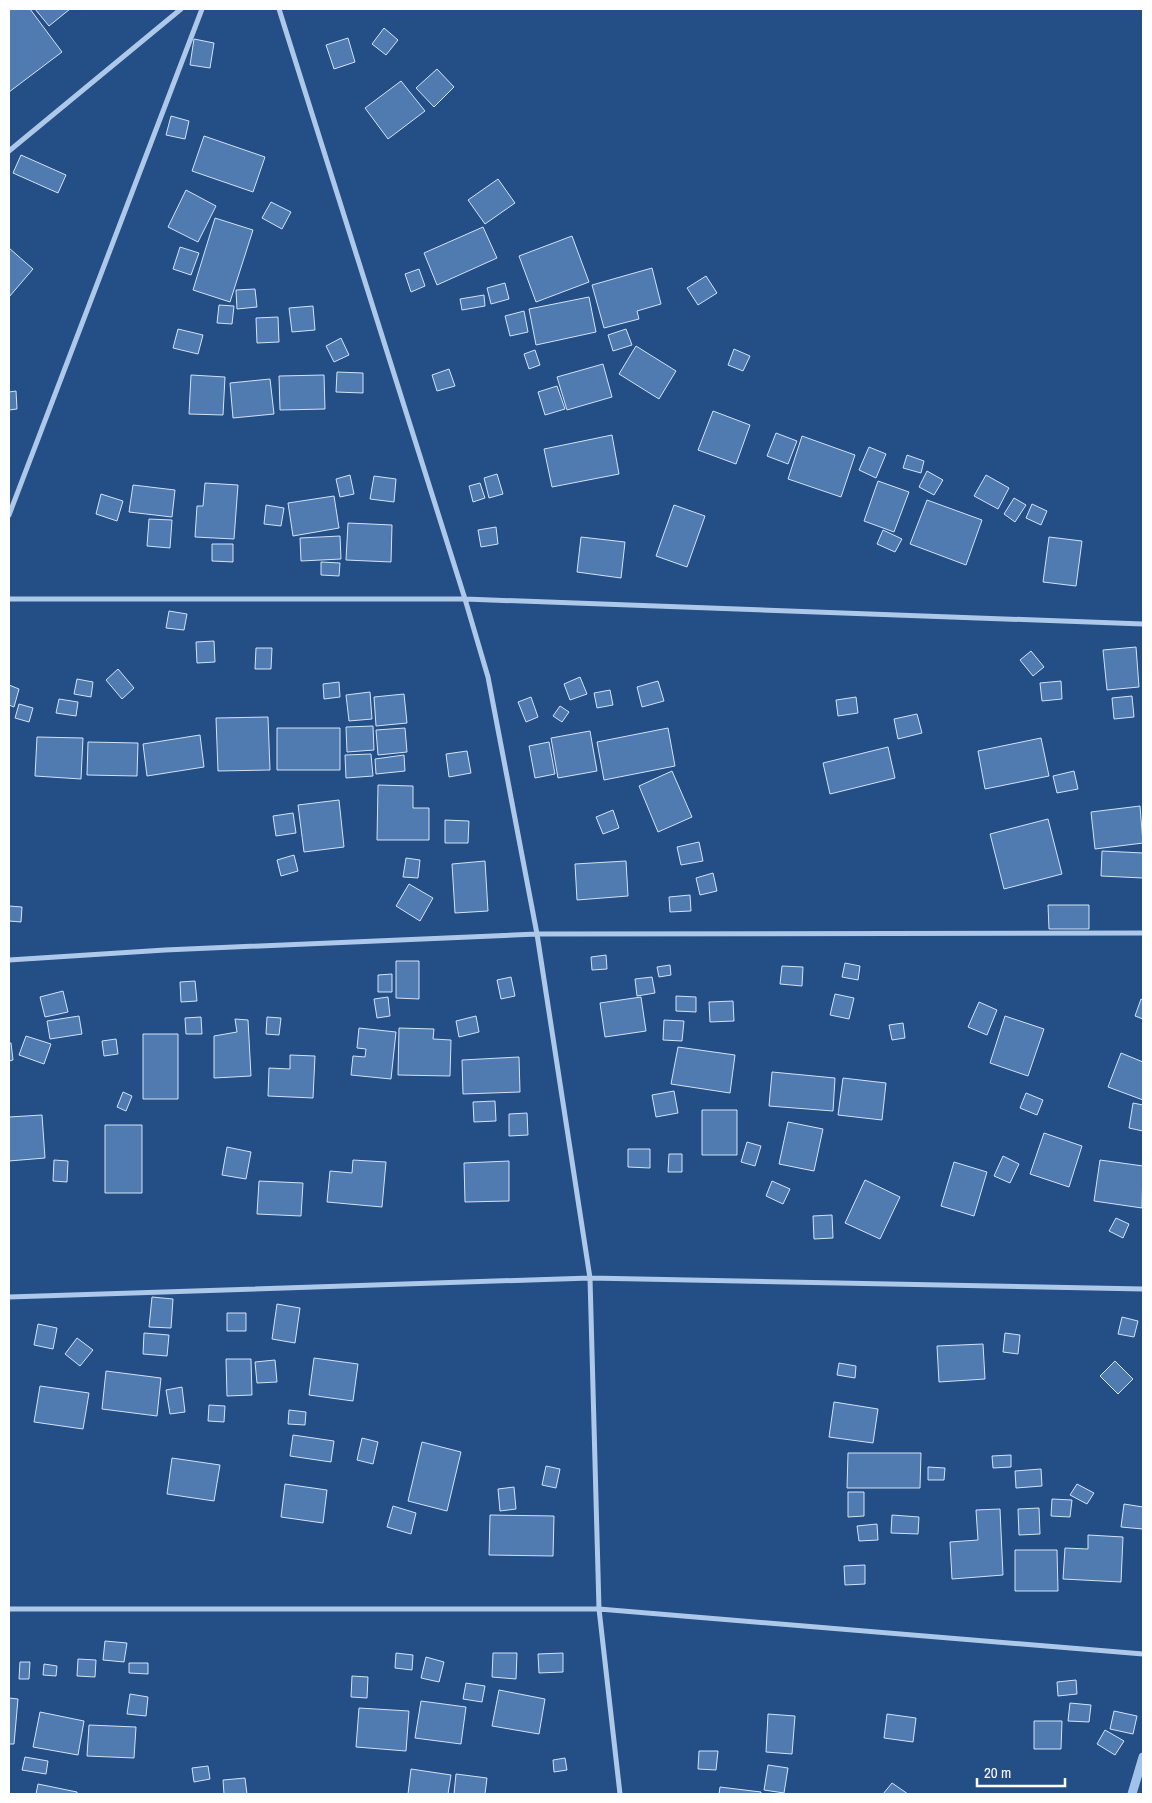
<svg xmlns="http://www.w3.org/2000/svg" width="1152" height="1803" font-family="'Archivo Narrow',sans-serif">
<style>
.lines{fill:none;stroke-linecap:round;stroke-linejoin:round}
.stream{stroke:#a2c3e9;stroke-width:9}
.building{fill:#507bb0;stroke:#d2e2f7}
.street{stroke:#aec8e9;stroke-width:5}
</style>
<rect width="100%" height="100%" fill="#244e86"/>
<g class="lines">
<!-- stream -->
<path class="stream" d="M1132,1794l11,-37"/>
</g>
<!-- building -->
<path class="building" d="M9,9h21l32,43 -53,40z
M35,9h35l-21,17z
M384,28l14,12 -12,15 -14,-11z
M348,38l7,24 -21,7 -8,-24z
M194,39l20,4 -4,25 -20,-3z
M437,69l17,18 -20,20 -18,-19z
M401,81l24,30 -37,28 -23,-31z
M171,116l18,5 -4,18 -19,-4z
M204,136l61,21 -12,35 -61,-21z
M21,155l45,20 -8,18 -45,-20z
M498,179l17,24 -30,21 -17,-24z
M186,190l30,16 -18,36 -30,-15z
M271,202l20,10 -9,17 -20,-11z
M215,218l38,12 -23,72 -37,-12z
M483,227l14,31 -60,27 -13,-32z
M572,236l17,46 -53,20 -17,-46z
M180,247l19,6 -8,22 -18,-6z
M9,248l24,21 -24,28z
M652,268l9,36 -24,7 2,8 -35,9 -12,-43z
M419,269l6,17 -14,6 -6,-18z
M706,276l11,17 -19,12 -11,-17z
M505,283l4,16 -18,5 -4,-16z
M255,289l2,18 -20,2 -1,-19z
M484,295l1,11 -23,4 -2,-11z
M589,297l7,35 -60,13 -7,-36z
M219,305l15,1 -2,18 -15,-1z
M313,306l2,24 -23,2 -3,-24z
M524,311l4,21 -18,4 -5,-20z
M278,317l1,25 -22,1 -1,-25z
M178,329l25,6 -5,19 -25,-6z
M626,329l6,16 -19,6 -5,-16z
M341,338l8,17 -15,7 -8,-16z
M636,346l40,25 -17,28 -40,-25z
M734,349l16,7 -7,15 -15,-6z
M535,350l5,15 -11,4 -5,-15z
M603,364l9,33 -45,13 -10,-33z
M449,369l6,17 -18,5 -5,-16z
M337,372l26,1v20l-27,-1z
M191,375l34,2 -2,38 -34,-1z
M324,375l1,34 -45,1 -1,-34z
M270,379l4,35 -41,4 -3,-35z
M557,386l8,23 -20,6 -7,-23z
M16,391l1,18 -8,1v-18z
M713,411l37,14 -14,39 -38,-14z
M776,433l21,8 -9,23 -21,-8z
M612,435l7,39 -67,13 -8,-38z
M802,436l53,19 -14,42 -53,-18z
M869,447l17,7 -10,24 -17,-8z
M907,455l17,6 -3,12 -18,-5z
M927,471l16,9 -9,15 -15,-8z
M497,474l6,20 -14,4 -5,-20z
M350,475l4,19 -14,3 -4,-18z
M986,475l23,13 -11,21 -24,-13z
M374,476l22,3 -2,23 -24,-3z
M878,481l31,11 -15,40 -30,-11z
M205,483l33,2 -4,54 -39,-2 2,-31h6z
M480,483l5,15 -12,4 -4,-16z
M133,485l42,5 -3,27 -43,-5z
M101,494l22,7 -6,20 -21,-7z
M334,496l5,32 -46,8 -5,-33z
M1014,498l12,7 -11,17 -11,-8z
M927,500l55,20 -16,45 -56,-21z
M1032,504l15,7 -6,14 -15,-7z
M266,505l18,3 -3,18 -17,-2z
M674,505l31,11 -18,51 -31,-11z
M149,519l23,1 -2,28 -23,-2z
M348,523l44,2 -1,37 -45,-2z
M496,527l2,17 -17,3 -3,-17z
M883,530l19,9 -7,13 -18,-8z
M340,536l1,23 -40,2 -1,-23z
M581,537l44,5 -4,36 -44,-6z
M1049,537l33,4 -6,45 -33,-4z
M212,544h21v18l-21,-1z
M321,562l19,1 -1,13 -18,-1z
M169,611l18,3 -3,16 -18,-2z
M214,641l1,21 -18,1 -1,-21z
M1136,647l3,40 -32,3 -4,-40z
M256,648h16l-1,21h-16z
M1031,651l13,16 -11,9 -13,-16z
M118,669l16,19 -12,11 -16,-19z
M580,677l7,17 -17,6 -6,-16z
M77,679l16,3 -2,15 -17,-3z
M658,681l6,20 -22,6 -5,-20z
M1061,681l1,18 -20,2 -2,-18z
M339,682l1,15 -16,2 -1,-15z
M9,685l10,4 -5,18 -5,-2z
M610,690l3,15 -16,3 -3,-15z
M370,692l2,27 -23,2 -3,-26z
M404,694l3,29 -31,3 -2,-29z
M1132,696l2,21 -20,2 -2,-21z
M531,697l7,20 -12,5 -8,-20z
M856,697l2,16 -20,3 -2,-16z
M59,699l19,3 -2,14 -20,-3z
M19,704l14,4 -4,14 -14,-4z
M560,706l9,6 -7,10 -9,-6z
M917,714l5,19 -24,6 -4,-20z
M268,717l2,53 -52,1 -2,-53z
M373,726l1,24 -27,2 -1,-25z
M277,728h63v42h-63z
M405,728l2,24 -29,3 -2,-25z
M668,728l7,38 -71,14 -7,-38z
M590,731l7,40 -39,7 -7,-40z
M200,735l4,32 -57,9 -4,-32z
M37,737l46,1 -2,41 -46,-3z
M1041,738l8,38 -64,13 -7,-38z
M88,742l50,1 -1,33 -50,-1z
M549,742l6,32 -20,4 -6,-32z
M888,747l7,31 -65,16 -7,-31z
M467,751l4,22 -22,4 -3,-23z
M371,754l2,22 -27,2 -1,-23z
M404,755l1,16 -29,3 -1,-15z
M672,771l20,46 -34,15 -19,-46z
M1074,771l4,18 -21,4 -4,-17z
M378,785l35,1v22h16v32h-52z
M339,800l5,47 -40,5 -6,-47z
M1140,806l3,37 -48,6 -4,-37z
M613,810l6,18 -16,6 -7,-17z
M293,813l3,20 -20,3 -3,-20z
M1048,819l14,55 -58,15 -14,-55z
M445,820l24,1 -1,22h-23z
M699,842l4,19 -22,4 -4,-18z
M1102,851l41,2v25l-42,-2z
M294,855l4,16 -17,5 -4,-16z
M406,858l14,2 -2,18 -15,-1z
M485,861l3,50 -33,2 -3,-49z
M626,861l2,35 -51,4 -2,-36z
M713,873l4,18 -17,4 -4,-17z
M409,884l24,14 -13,23 -24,-15z
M690,895l1,16 -21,1 -1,-15z
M1048,905h41v24h-40z
M9,906l13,1 -1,15 -12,-1z
M606,955l1,14 -15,1 -1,-13z
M396,961h23v38l-23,-1z
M845,963l15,3 -2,14 -16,-3z
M670,965l1,10 -12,2 -2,-10z
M782,966l21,1 -1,19 -22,-2z
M392,974v18h-14v-17z
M511,977l4,19 -14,3 -4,-19z
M652,977l3,16 -18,3 -2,-17z
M195,981l2,20 -16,1 -1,-20z
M63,991l5,21 -23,5 -5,-20z
M835,994l19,4 -5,21 -19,-4z
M676,996l20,1v15l-20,-1z
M388,997l2,19 -13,2 -3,-19z
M641,997l5,34 -41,6 -5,-34z
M1141,999l2,1v19l-8,-3z
M733,1001l1,20 -24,1 -1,-20z
M979,1002l18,8 -10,25 -19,-8z
M79,1016l3,18 -32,5 -3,-18z
M476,1016l3,16 -20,5 -3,-16z
M1005,1016l39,13 -16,47 -38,-13z
M201,1017l1,17h-16l-1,-16z
M267,1017l14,1 -2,17 -13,-1z
M235,1019l13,1 3,56 -37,2v-42l23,-4z
M664,1020l20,1 -2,20 -19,-1z
M903,1023l2,15 -13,2 -3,-15z
M359,1028l37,4 -5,47 -40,-4 2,-19 12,1 1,-8 -9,-1z
M399,1028l35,1 -1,10 18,1 -1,36 -52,-1z
M143,1034h35v65h-35z
M26,1036l25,8 -7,20 -25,-9z
M116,1039l2,15 -14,2 -2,-15z
M9,1043h2l2,17 -4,1z
M678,1047l57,8 -5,38 -59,-9z
M1121,1053l22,9v38l-35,-13z
M290,1055l25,1 -2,42 -45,-2 1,-28 21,1z
M519,1057l1,35 -57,2 -1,-34z
M772,1072l63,6 -2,33 -64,-5z
M843,1078l43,5 -4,37 -44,-5z
M674,1091l4,22 -22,4 -4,-22z
M123,1092l9,4 -6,15 -9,-4z
M1026,1093l17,7 -6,15 -17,-7z
M495,1101l1,20 -22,1 -1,-20z
M1133,1103l10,2v26l-14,-3z
M702,1110h35v45h-35z
M527,1113l1,22 -19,1v-22z
M42,1115l3,43 -36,3v-44z
M788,1122l35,7 -9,42 -35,-7z
M105,1125h37v68h-37z
M1044,1133l38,13 -13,41 -39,-13z
M747,1142l14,4 -6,20 -14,-4z
M227,1147l24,5 -5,27 -24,-4z
M628,1149h22v19l-22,-1z
M669,1154h13v18h-14z
M1003,1156l16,8 -9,19 -16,-7z
M54,1160l14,1 -1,21 -14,-1z
M353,1160l33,2 -4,45 -55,-5 3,-31 22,2z
M1100,1160l43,6 -1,42 -48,-7z
M509,1161v40l-44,1 -1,-39z
M954,1162l33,10 -13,44 -33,-10z
M865,1180l35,17 -20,42 -35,-16z
M259,1181l44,2 -2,33 -44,-2z
M772,1181l18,8 -7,15 -17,-8z
M832,1215l1,23 -19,1 -1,-23z
M1116,1218l13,6 -6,14 -14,-7z
M152,1297l21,2 -2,29 -22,-1z
M277,1304l23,4 -5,35 -23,-4z
M227,1313h19v18h-19z
M1122,1317l16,4 -4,16 -16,-3z
M38,1324l19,4 -4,21 -19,-4z
M144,1333l25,2 -2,21 -24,-2z
M1005,1333l15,2 -2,19 -15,-2z
M77,1338l16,12 -13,16 -15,-12z
M983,1344l2,35 -46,3 -2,-36z
M314,1358l44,6 -5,37 -44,-6z
M226,1359h25l1,36 -25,1z
M275,1360l2,22 -20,1 -2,-21z
M1115,1361l18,18 -15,15 -18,-18z
M839,1363l17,3 -1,12 -18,-3z
M106,1371l55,7 -4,38 -55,-7z
M40,1386l49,7 -6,36 -49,-7z
M182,1387l3,25 -15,2 -4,-24z
M834,1402l44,7 -5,34 -44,-6z
M209,1405l16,1 -1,16 -16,-1z
M289,1410l17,2 -1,13 -17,-1z
M293,1435l41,6 -3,21 -41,-6z
M362,1438l16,4 -5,22 -16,-4z
M422,1442l39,10 -14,59 -39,-10z
M848,1453h73l-1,35h-73z
M1011,1455v12l-18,1 -1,-12z
M172,1458l48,7 -6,36 -47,-7z
M546,1466l14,3 -4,19 -14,-3z
M928,1467l17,1 -1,12h-16z
M1041,1469l1,17 -26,2 -1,-17z
M285,1484l42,6 -4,33 -42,-6z
M1077,1484l17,9 -7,11 -17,-9z
M514,1487l2,22 -16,2 -2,-22z
M848,1492h16v24l-16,1z
M1052,1499l20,1 -2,17 -19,-1z
M1124,1504l19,3v22l-22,-2z
M393,1506l23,7 -5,21 -24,-7z
M1039,1508l1,26 -21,1 -1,-26z
M1000,1509l3,66 -51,4 -2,-37 28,-2 -2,-30z
M490,1515l64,1 -1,40 -64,-1z
M892,1515l27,2 -1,17 -27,-1z
M877,1524l1,16 -19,1 -2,-15z
M1088,1535l35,2 -2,45 -58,-3 2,-31 23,1z
M1015,1550h42l1,41h-43z
M865,1565v19l-20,1 -1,-19z
M105,1641l22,2 -3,19 -21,-2z
M396,1653l17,2 -1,15 -17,-2z
M493,1653h24l-1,26 -24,-2z
M563,1653v19l-24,1 -1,-19z
M426,1657l18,5 -5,20 -18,-4z
M78,1659l18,1 -1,17 -18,-1z
M20,1662h10l-1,17h-10z
M129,1663h19v11l-19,-1z
M44,1664l13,2 -1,10 -13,-1z
M352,1676l16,1 -1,21 -16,-1z
M1076,1680l1,14 -19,2 -1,-14z
M466,1683l19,3 -3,16 -19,-3z
M499,1690l46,9 -6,35 -47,-8z
M130,1694l18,3 -2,19 -19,-2z
M9,1698l9,1 -4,45h-5z
M421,1701l45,6 -5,37 -46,-6z
M1070,1703l21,2 -2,17 -21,-1z
M359,1708l50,3 -3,40 -50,-4z
M1114,1711l23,5 -4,18 -23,-5z
M40,1712l44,9 -6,34 -45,-8z
M768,1714l27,2 -3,38 -26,-2z
M887,1714l29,4 -3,24 -29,-4z
M1034,1721h28l-1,28h-27z
M89,1725l47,2 -2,31 -47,-2z
M1105,1730l19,11 -9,14 -18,-11z
M699,1751h19l-2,19 -18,-1z
M25,1757l23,4 -2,13 -24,-4z
M565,1758l2,12 -13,2 -1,-12z
M768,1765l20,3 -4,25 -20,-3z
M208,1766l2,13 -16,3 -2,-14z
M411,1769l40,6 -3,19h-40z
M456,1774l31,4 -2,16h-31z
M245,1778l2,16h-23l-1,-14z
M892,1783l16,11h-25z
M38,1784l39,8v2h-41z
M720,1787l41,5v2h-42z"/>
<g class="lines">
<!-- street -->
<path class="street" d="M279,9l186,590 23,78 49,257 53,344 9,331 21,185
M9,151l172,-142
M9,515l193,-506
M9,599h456l678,25
M9,960l156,-10 372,-16 606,-1
M9,1297l581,-19 553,11
M9,1609h590l544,45"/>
</g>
<!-- border -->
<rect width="1152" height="1803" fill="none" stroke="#ffffff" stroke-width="20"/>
<!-- scale -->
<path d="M977 1778v8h88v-8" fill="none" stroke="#ffffff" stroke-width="2.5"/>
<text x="984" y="1778" font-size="15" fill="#ffffff" stroke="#244e86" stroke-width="4" paint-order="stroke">20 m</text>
</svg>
